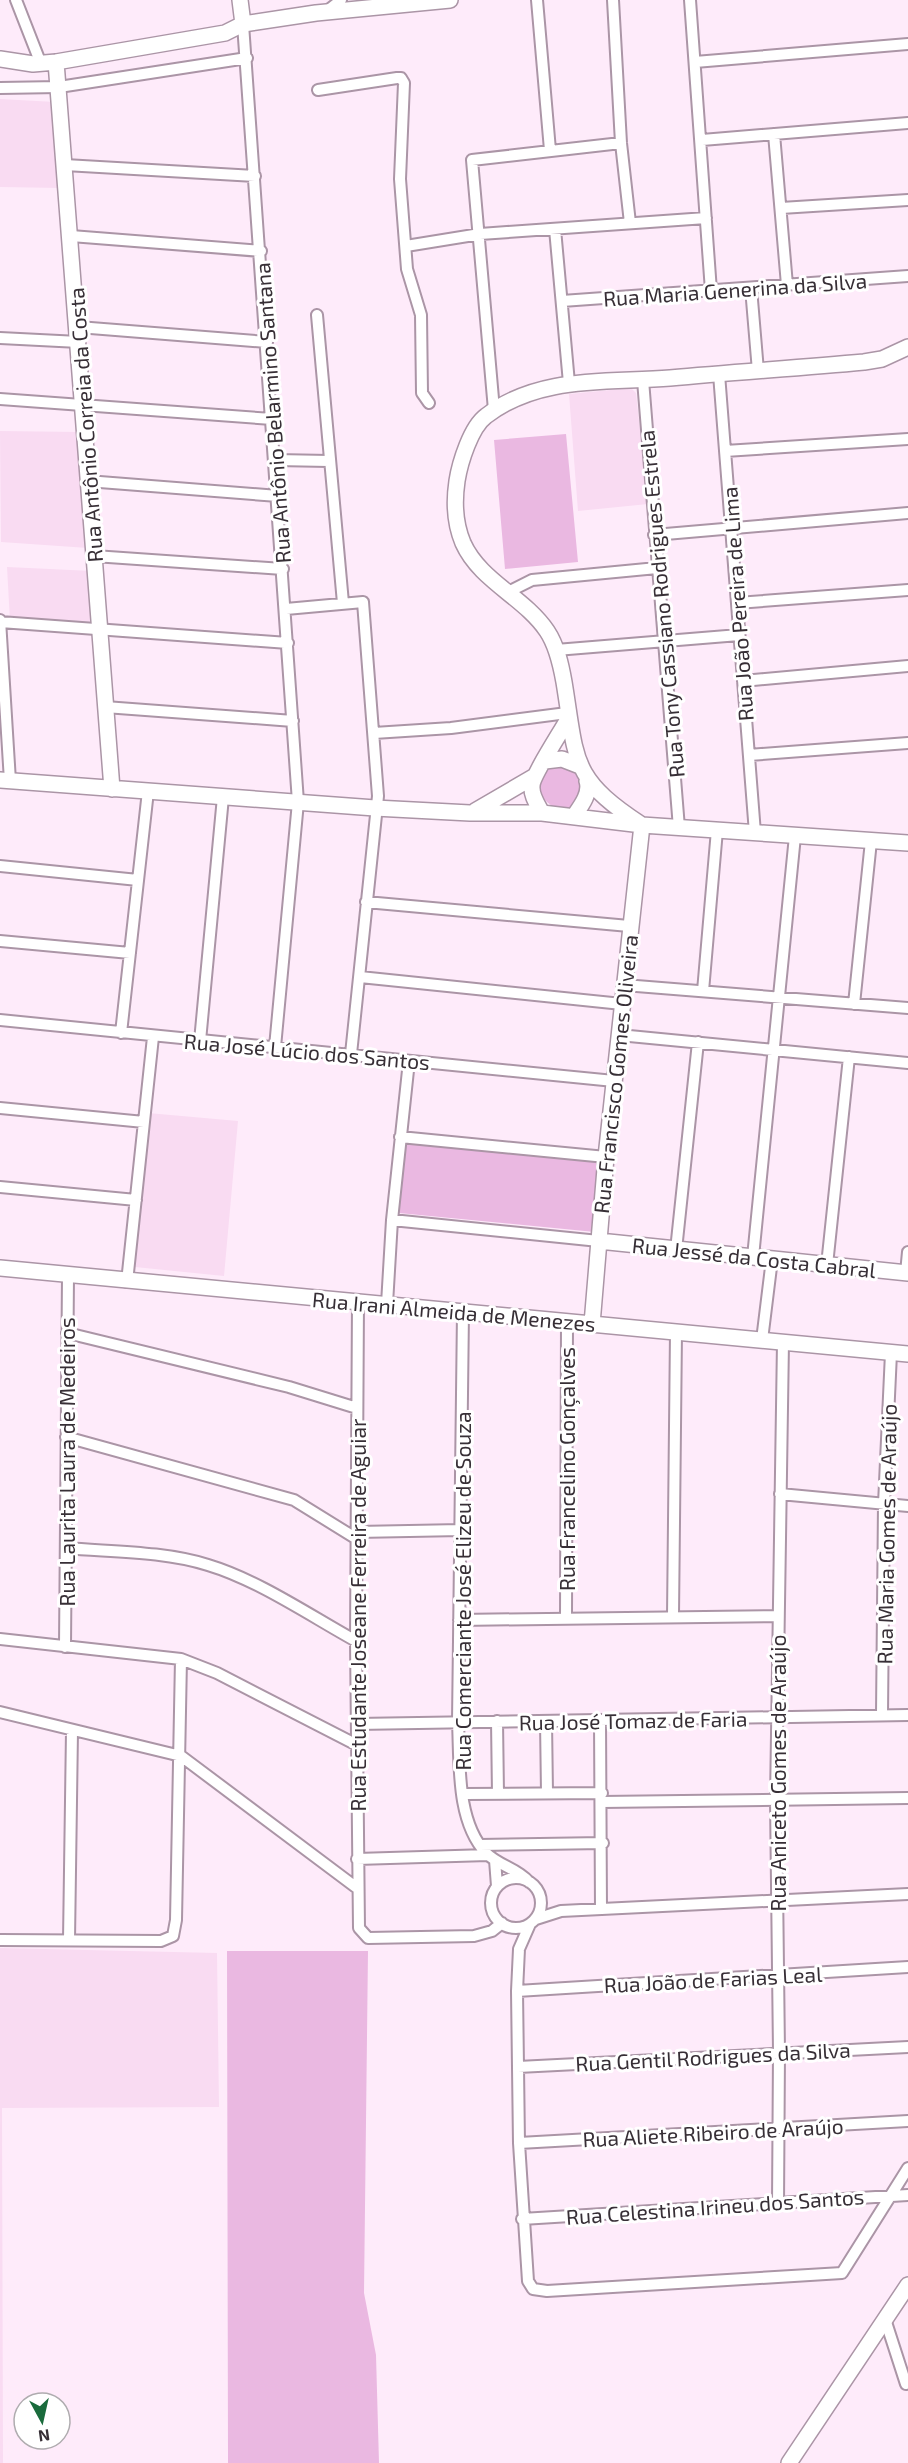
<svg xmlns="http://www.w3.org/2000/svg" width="908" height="2463" font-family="'Exo 2',sans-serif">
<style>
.built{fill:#f9dbf2}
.green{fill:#eab8e1}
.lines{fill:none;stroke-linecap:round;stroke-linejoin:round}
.street-casing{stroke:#ab95a6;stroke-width:14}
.secondary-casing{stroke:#ab95a6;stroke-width:18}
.street{stroke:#fff;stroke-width:10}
.secondary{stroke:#fff;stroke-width:15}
.labels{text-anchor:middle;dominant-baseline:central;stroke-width:6;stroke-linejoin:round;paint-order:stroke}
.street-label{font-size:21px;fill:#372f36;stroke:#fff}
</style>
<rect width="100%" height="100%" fill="#feebfa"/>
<!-- built -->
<path class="built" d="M0,99l55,3 6,86 -61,-1z
M631,388l5,5 12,111 -70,7 -9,-117z
M0,431l79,1 9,116 -87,-6z
M7,567l85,4 3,56 -85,-6z
M148,1113l90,8 -14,155 -89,-9z
M0,1948l217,5 2,154 -217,1 1,355h-3z"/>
<!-- green -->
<path class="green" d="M566,434l12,128 -73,7 -11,-129z
M568,762l17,21c-2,6 -4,13 -8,18 -16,25 -55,-14 -32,-32 5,-4 16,-5 23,-7z
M406,1143l195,19 -6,70 -196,-19z
M227,1951h141l-4,342 12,62 3,108h-151z"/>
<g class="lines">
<!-- street casing -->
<g class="street-casing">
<path id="street" d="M16,0l25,64
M537,0l13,150
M613,0l8,143 9,80
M690,0l21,291
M326,12l15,-12
M243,24l55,778 -23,245
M695,62l213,-18
M0,88l59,-1 188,-29
M318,90l79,-12h4l3,5 -4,96 7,90 14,46 1,78 7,10
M774,134l13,151
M702,140l206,-17
M65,165l190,11
M781,208l127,-8
M555,229l14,154
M71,236l190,15
M406,246l74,-12 226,-16
M751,288l7,83
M562,301l346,-25
M317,315l26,288
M78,327l189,15
M0,338l79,4
M719,374l36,459
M643,380l36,448
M0,399l272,20
M494,410l-22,-250 149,-17
M725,451l183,-12
M276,460l53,1
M87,481l191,15
M654,535l254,-22
M94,556l189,13
M508,592l24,-12 125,-12
M737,603l171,-13
M286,609l77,-7 15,194 -27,258
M0,620l10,161
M0,622l288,21
M556,650l183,-15
M743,681l165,-15
M105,707l188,14
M374,733l77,-5 116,-15
M749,755l159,-12
M0,866l138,14
M366,902l263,24
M0,941l130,12
M360,977l262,27
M624,985l284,23
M703,991l14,-161
M854,1004l17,-163
M0,1020l614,61
M121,1033l27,-242
M619,1035l289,28
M200,1041l23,-244
M0,1108l144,14
M400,1137l206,20
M0,1187l136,13
M392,1220l207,21
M676,1250l22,-208
M753,1257l42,-421
M827,1265l22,-208
M906,1273l2,-21
M127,1282l26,-245
M358,1302l-2,339 3,287 9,10 106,-2 18,-5 10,-8
M387,1304l5,-84 17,-159
M463,1312l-5,410c2,41 -2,99 28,131 13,13 31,15 43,29
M67,1333l222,54 68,21
M762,1340l10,-81
M66,1437l228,63 63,39
M780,1494l128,12
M357,1532l104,-2
M66,1548c46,4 97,3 142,17 50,15 101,50 148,76
M673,1616l3,-284
M566,1617l1,-295
M459,1620l319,-4
M0,1639l181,20 36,14 140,72
M65,1647l3,-371
M0,1712l181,44 176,132
M882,1714l2,-210 7,-151
M600,1720l1,189
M497,1721l1,73
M546,1721l1,72
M357,1724l551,-9
M464,1794l138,-1
M602,1802l306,-4
M480,1845l123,-2
M357,1859l131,-4
M495,1860l2,26
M491 1903a25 25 0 1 1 50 0a25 25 0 1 1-50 0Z
M536,1919l25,-8 347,-17
M530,1924l-11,25 -2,42 2,152 9,138 5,8 14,2 295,-18 66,-105
M0,1940l161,1 12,-5 3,-16 5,-261
M69,1940l3,-209
M517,1991l391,-24
M518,2067l390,-20
M519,2143l389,-22
M778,2204l1,-152 -3,-252 7,-458
M522,2219l386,-24
M885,2319l21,65"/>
</g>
<!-- secondary casing -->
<g class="secondary-casing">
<path id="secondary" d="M240,0l3,24
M0,59l33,5 23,-2 169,-29 18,-9 73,-11 134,-13
M56,62l56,727
M545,761l17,-2 18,7
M0,780l375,28 95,5h72l100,12 266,18
M475,811l60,-35
M542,813c-4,-8 -11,-17 -10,-27 0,-10 29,-54 36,-67
M574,816c7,-10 17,-23 13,-35
M642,825c-72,-47 -65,-64 -78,-143 -3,-17 -7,-36 -17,-51 -23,-34 -67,-50 -84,-88 -8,-19 -9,-42 -6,-62 3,-19 14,-54 29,-65 53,-41 122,-33 184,-38 65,-6 129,-10 194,-16l18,-3 26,-12
M599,1241l309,32
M0,1268l908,86
M592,1324l14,-167 36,-332
M789,2463l119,-178"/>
</g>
<!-- street -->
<use href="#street" class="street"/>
<!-- secondary -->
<use href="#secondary" class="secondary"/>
</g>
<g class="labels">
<!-- street labels -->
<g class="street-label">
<text transform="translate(735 289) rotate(-4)">Rua Maria Generina da Silva</text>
<text transform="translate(272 413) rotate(-94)">Rua Antônio Belarmino Santana</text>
<text transform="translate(85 425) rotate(-94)">Rua Antônio Correia da Costa</text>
<text transform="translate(661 604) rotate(-95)">Rua Tony Cassiano Rodrigues Estrela</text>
<text transform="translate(737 604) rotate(-94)">Rua João Pereira de Lima</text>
<text transform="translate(307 1051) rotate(5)">Rua José Lúcio dos Santos</text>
<text transform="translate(615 1074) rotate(-84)">Rua Francisco Gomes Oliveira</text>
<text transform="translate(754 1257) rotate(6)">Rua Jessé da Costa Cabral</text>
<text transform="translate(454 1311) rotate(5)">Rua Irani Almeida de Menezes</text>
<text transform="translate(66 1462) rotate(-90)">Rua Laurita Laura de Medeiros</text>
<text transform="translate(566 1469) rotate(-90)">Rua Francelino Gonçalves</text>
<text transform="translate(886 1534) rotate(-89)">Rua Maria Gomes de Araújo</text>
<text transform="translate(462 1591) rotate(-90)">Rua Comerciante José Elizeu de Souza</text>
<text transform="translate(357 1615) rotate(-90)">Rua Estudante Joseane Ferreira de Aguiar</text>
<text transform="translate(633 1720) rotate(-1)">Rua José Tomaz de Faria</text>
<text transform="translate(777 1773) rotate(-90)">Rua Aniceto Gomes de Araújo</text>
<text transform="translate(713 1979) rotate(-3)">Rua João de Farias Leal</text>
<text transform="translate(713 2056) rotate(-3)">Rua Gentil Rodrigues da Silva</text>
<text transform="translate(713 2132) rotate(-3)">Rua Aliete Ribeiro de Araújo</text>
<text transform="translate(715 2206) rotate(-4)">Rua Celestina Irineu dos Santos</text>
</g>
</g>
<!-- north arrow -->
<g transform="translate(42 2421) rotate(172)"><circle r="28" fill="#ffffff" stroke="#afacaf" stroke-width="1.5"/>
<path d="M0-4.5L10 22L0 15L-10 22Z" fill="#1a6b3c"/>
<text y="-9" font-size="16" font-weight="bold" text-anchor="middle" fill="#372f36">N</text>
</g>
</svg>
